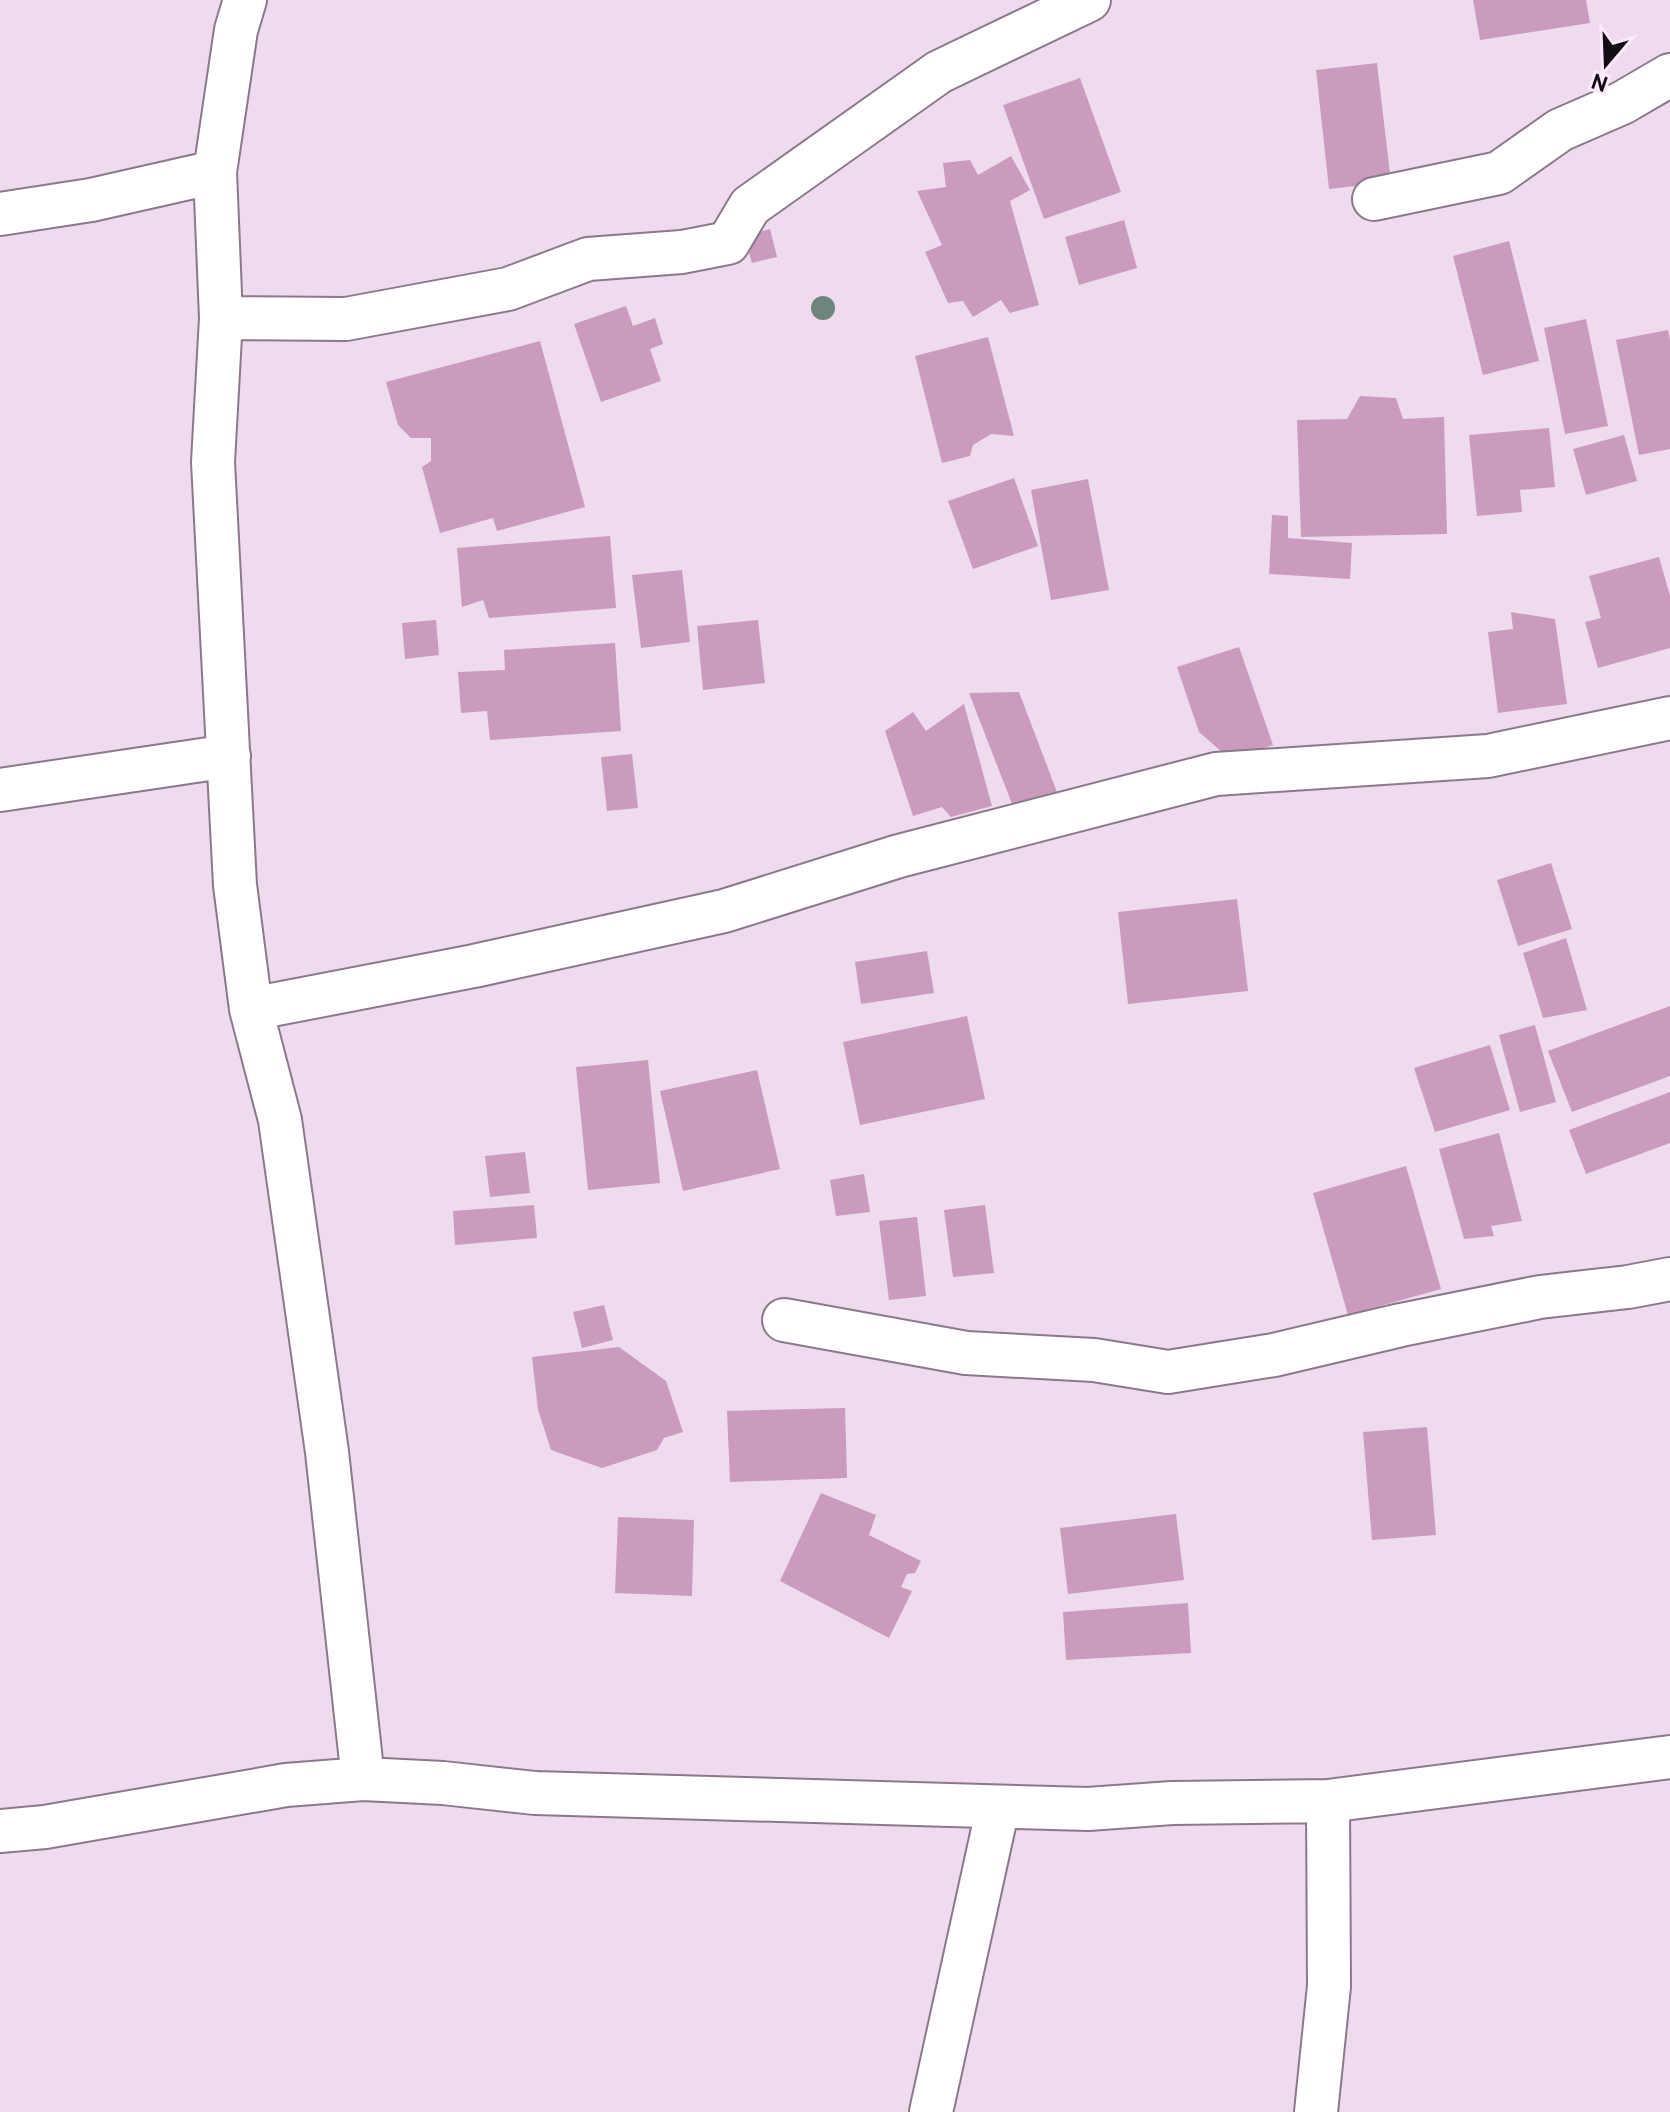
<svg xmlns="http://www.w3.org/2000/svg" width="1670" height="2112" font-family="Overpass,sans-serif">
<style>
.building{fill:#ca9bbf}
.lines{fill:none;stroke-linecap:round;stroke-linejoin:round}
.street-casing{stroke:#8b798a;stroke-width:46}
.street{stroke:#fff;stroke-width:42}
.tree{fill:#6d857a}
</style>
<rect width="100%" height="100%" fill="#efdbee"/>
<!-- building -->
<path class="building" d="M1473,0h113l4,23 -110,17z
M1377,63l14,119 -62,7 -13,-119z
M1080,78l41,114 -77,27 -41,-114z
M1011,156l19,34 -20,11 29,104 -29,8 -9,-13 -28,17 -10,-16 -15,2 -23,-51 17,-7 -25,-54 29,-4 -3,-24 27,-3 8,15z
M1124,220l13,48 -58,17 -14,-48z
M770,229l7,28 -25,6 -8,-27z
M1509,241l30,120 -56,14 -30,-119z
M626,306l7,20 22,-8 8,26 -13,5 11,32 -60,21 -27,-78z
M1586,319l22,107 -43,8 -21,-106z
M1668,330l2,10v109l-31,6 -23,-115z
M988,337l26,99 -23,-2 -18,11 -3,11 -28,7 -27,-107z
M540,341l45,166 -88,24 -4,-13 -53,15 -18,-66 9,-6v-23h-20l-13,-13 -12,-43z
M1360,396l36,2 7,21 41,-2 3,117 -146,3 -4,-117 50,-1z
M1549,428l6,59 -35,3 2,22 -45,4 -8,-81z
M1624,435l13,46 -51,14 -13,-46z
M1014,478l24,68 -65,23 -25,-68z
M1088,479l21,111 -58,10 -20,-110z
M1272,515l16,1v22l64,5 -2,36 -81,-5z
M610,536l6,72 -127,10 -6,-18 -21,7 -5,-59z
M1659,557l11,39v52l-72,20 -13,-46 16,-4 -12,-42z
M682,570l8,72 -49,6 -9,-73z
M1511,612l44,7 12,85 -69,9 -10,-81 25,-3z
M436,620l3,35 -34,4 -3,-36z
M758,620l7,63 -62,7 -6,-64z
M615,643l6,88 -131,9 -3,-29 -26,2 -3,-41 47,-2 -1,-20z
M1239,647l34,98 -43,14 -31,-27 -22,-65z
M1019,692l38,100 -43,17 -45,-116z
M964,704l28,102 -41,11 -9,-10 -29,9 -28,-85 28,-19 13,19z
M632,754l6,54 -31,3 -6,-54z
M1551,863l21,66 -54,17 -21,-66z
M1237,899l11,92 -120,13 -10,-92z
M1566,938l21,72 -44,8 -20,-65z
M927,951l7,42 -73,11 -6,-42z
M1670,1006v70l-98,36 -24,-61z
M967,1016l18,83 -125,26 -17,-83z
M1535,1025l21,77 -36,10 -21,-77z
M1490,1045l20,65 -75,22 -21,-64z
M648,1060l12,123 -72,7 -12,-123z
M757,1070l23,99 -97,22 -23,-100z
M1670,1092v51l-84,31 -17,-44z
M1499,1133l23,88 -31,5 3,10 -30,3 -25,-90z
M525,1152l5,41 -40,4 -5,-41z
M1406,1166l35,123 -93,26 -35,-122z
M864,1174l6,38 -34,4 -6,-36z
M534,1205l3,33 -82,7 -2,-34z
M985,1205l9,68 -41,4 -9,-67z
M917,1217l9,79 -37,4 -10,-79z
M604,1305l9,35 -31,8 -9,-36z
M619,1347l47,34 17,51 -19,6 -7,12 -55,18 -51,-18 -13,-40 -6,-53z
M845,1408l2,70 -117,4 -3,-71z
M1427,1427l9,108 -64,5 -9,-108z
M821,1493l55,22 -7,20 52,26 -6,12 -8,1 -6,13 11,4 -23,47 -109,-57z
M1176,1514l8,66 -116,14 -8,-66z
M618,1517l76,3 -2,76 -77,-3z
M1188,1603l3,50 -125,7 -3,-48z"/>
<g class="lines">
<!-- street casing -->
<g class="street-casing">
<path id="street" d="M245,0l-9,30 -21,142 6,146 -8,144 22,423 16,124 29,111 47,332 36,327
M1374,199l125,-26 61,-43 62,-27 48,-28
M0,214l91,-14 124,-28
M221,318l125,1 162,-30 80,-30 94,-7 46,-9 22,-37 189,-134 150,-72
M0,790l229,-34
M251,1009l223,-43 250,-55 175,-55 317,-82 272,-18 182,-38
M784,1320l182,33 128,7 74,12 106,-17 127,-30 139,-28 88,-10 42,-8
M0,1831l45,-4 241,-42 77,-6 80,4 92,10 553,16 84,-6 156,-2 342,-44
M931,2112l67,-305
M1316,2112l13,-126 -1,-185"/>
</g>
<!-- street -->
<use href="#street" class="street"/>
</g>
<!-- trees -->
<circle class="tree" cx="823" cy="308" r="12"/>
<!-- north arrow -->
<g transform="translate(1606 64) rotate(199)" stroke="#fce9fb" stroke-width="6" paint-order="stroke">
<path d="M0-6L14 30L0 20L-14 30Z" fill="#140e14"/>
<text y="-12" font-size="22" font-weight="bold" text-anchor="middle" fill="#140e14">N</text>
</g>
</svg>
